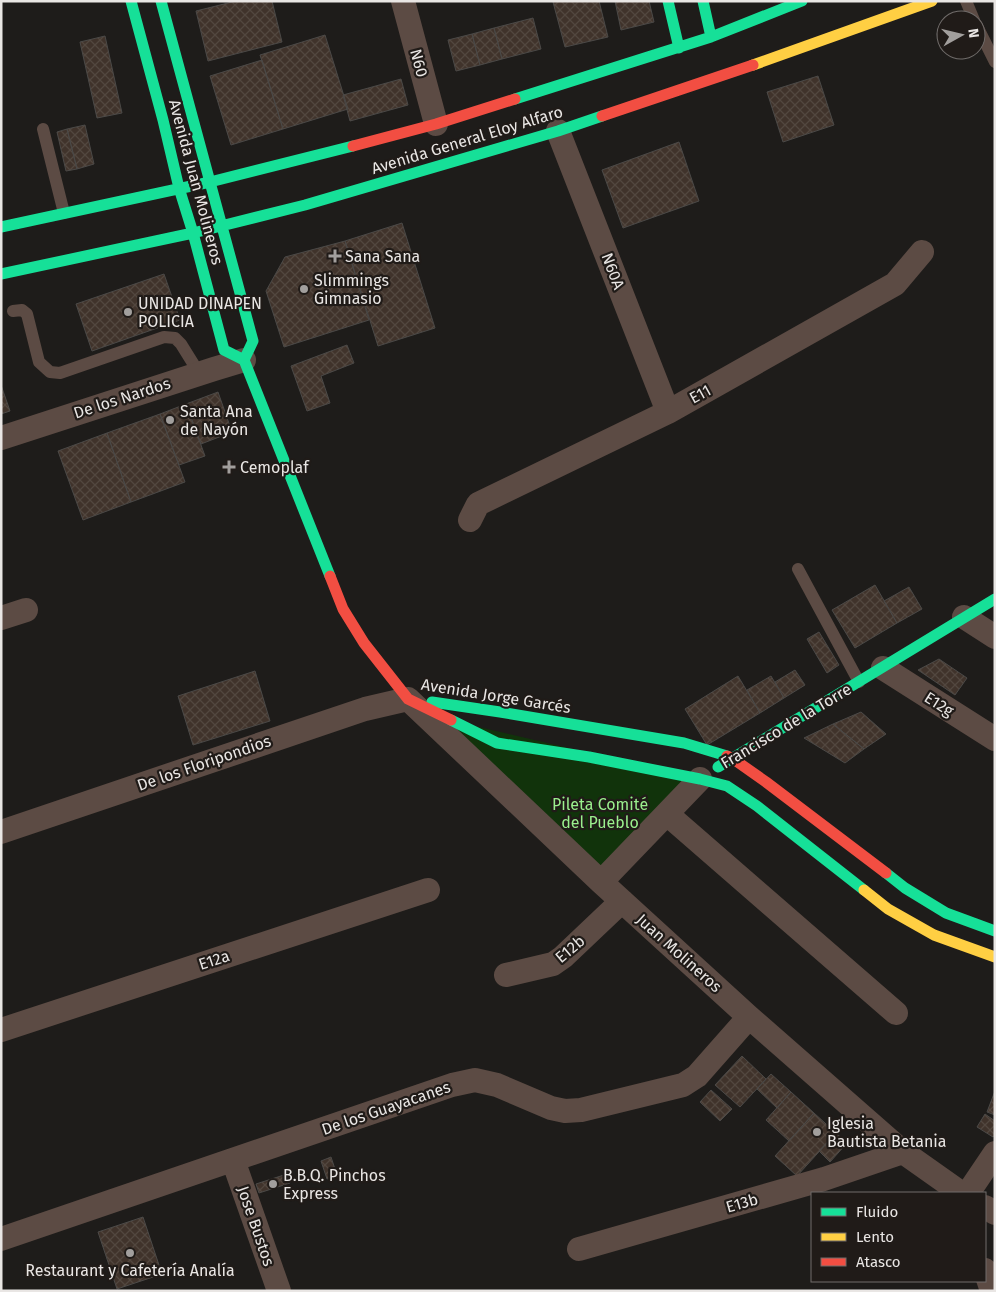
<svg xmlns="http://www.w3.org/2000/svg" width="996" height="1292" font-family="'Fira Sans',sans-serif">
<style>
.park{fill:#11330b}
.building{fill:url(#building-cross-hatch);stroke:#4b4947}
.lines{fill:none;stroke-linecap:round;stroke-linejoin:round}
.lane{stroke:#5c4b44;stroke-width:12}
.street{stroke:#5c4b44;stroke-width:24}
.fast{stroke:#16e098;stroke-width:11}
.slow{stroke:#ffcf43;stroke-width:11}
.jam{stroke:#f24e42;stroke-width:11}
.poi-dot{fill:#a29f9d;stroke:#201b18;stroke-width:2}
.labels{text-anchor:middle;dominant-baseline:central;stroke-width:4.5;stroke-linejoin:round;paint-order:stroke}
.street-label{font-size:16px;fill:#e9e6e4;stroke:#201b18}
.poi-label{font-size:16px;fill:#e9e6e4;stroke:#201b18;text-anchor:start}
.park-label{font-size:16px;fill:#9aef8d;stroke:#201b18}
</style>
<defs>
<pattern id="building-cross-hatch" width="8" height="8" patternUnits="userSpaceOnUse" patternTransform="scale(1.25)"><rect width="8" height="8" fill="#40332b"/><path d="M0 0l8 8M0 8l8-8" fill="none" stroke="#52473f"/></pattern>
</defs>
<rect width="100%" height="100%" fill="#1e1c1a"/>
<!-- park -->
<path class="park" d="M428,715l272,64 -99,103z"/>
<!-- building -->
<path class="building" d="M236,1h36l10,41 -74,19 -12,-50z
M556,1h43l9,36 -43,10 -12,-45z
M615,1h34l5,21 -33,8z
M533,18l8,31 -39,10 -8,-31z
M494,28l8,31 -22,6 -8,-31z
M472,34l8,31 -24,6 -8,-31z
M325,35l23,74 -65,20 -23,-74z
M105,36l17,77 -25,5 -17,-76z
M262,60l21,69 -52,16 -21,-69z
M818,76l16,49 -51,17 -16,-50z
M401,79l7,26 -58,16 -7,-26z
M85,125l9,39 -17,5 -10,-40z
M67,129l10,40 -11,2 -9,-39z
M679,142l20,59 -76,27 -21,-58z
M402,223l33,105 -57,18 -33,-105z
M345,241l24,79 -85,27 -18,-56 19,-34z
M164,274l16,46 -88,31 -16,-47z
M347,345l7,18 -33,13 9,27 -23,8 -16,-45z
M1,385l9,26 -9,3z
M218,392l14,40 -31,12 -15,-40z
M186,404l19,52 -26,9 -19,-51z
M160,414l25,68 -54,20 -24,-69z
M107,433l24,69 -48,18 -25,-69z
M875,585l22,38 -42,25 -23,-38z
M909,587l13,22 -25,14 -13,-22z
M819,632l20,33 -12,8 -20,-34z
M939,659l28,19 -12,17 -37,-25z
M795,670l10,15 -21,13 -9,-16z
M255,671l15,50 -77,24 -15,-49z
M738,676l22,37 -53,32 -22,-36z
M771,676l13,22 -24,15 -13,-23z
M861,712l25,22 -22,15 -31,-25z
M833,724l31,25 -19,14 -41,-25z
M742,1056l24,23 -26,28 -25,-22z
M771,1074l20,18 -14,16 -20,-19z
M711,1090l21,19 -12,12 -20,-19z
M995,1091v24l-8,-3z
M791,1092l23,21 -25,28 -23,-21z
M814,1113l22,20 -39,43 -22,-20z
M985,1114l10,7v14l-2,2 -16,-10z
M836,1133l11,10 -17,19 -11,-11z
M331,1157l6,18 -10,4 -6,-18z
M287,1174l3,9 -31,10 -3,-9z
M143,1217l19,57 -45,15 -19,-57z"/>
<g class="lines">
<!-- lane -->
<path class="lane" d="M966,1l8,19
M976,24l19,38
M43,129l21,84
M13,311l9,-1 5,4 12,48 11,10 10,1 104,-36 11,1 6,6 18,29
M798,569l61,113"/>
<!-- street -->
<path class="street" d="M403,1l33,123
M558,131l110,281
M1,438l213,-69 30,-9
M470,520l8,-16 190,-92 227,-128 27,-32
M964,617l31,20
M1,618l25,-8
M883,668l112,71
M667,814l229,199
M1,832l364,-123 43,-10 193,183 148,135 154,135 58,41
M601,882l99,-103
M506,975l47,-11 10,-7 59,-56
M1,1030l427,-140
M233,1160l46,131
M968,1193l27,-40
M985,1207l10,6
M1,1239l451,-154 23,-5 22,5 54,23 14,3 16,-1 102,-25 14,-9 52,-59
M579,1249l245,-70 79,-27
M985,1270l7,21"/>
<!-- fast -->
<path class="fast" d="M131,1l32,119 16,68 14,45 31,117 20,10 86,216
M161,1l92,340 -9,19
M668,1l11,47
M703,1l8,36
M515,99l196,-62 91,-36
M1,227l209,-45 143,-36
M1,274l192,-41 112,-28 253,-74 44,-15
M432,702l68,10 184,31 43,13
M451,720l46,23 92,14 111,22 27,7 30,20 107,84
M718,767l277,-168
M886,873l19,15 41,25 49,18"/>
<!-- slow -->
<path class="slow" d="M753,65l179,-64
M864,890l24,19 46,26 61,22"/>
<!-- jam -->
<path class="jam" d="M602,116l151,-51
M353,146l83,-22 79,-25
M330,576l13,33 21,34 44,56 43,21
M727,756l5,2 34,24 120,91"/>
</g>
<!-- markers -->
<g class="poi-dot">
<path d="M332.5 248.5h5v5h5v5h-5v5h-5v-5h-5v-5h5z"/>
<circle cx="304" cy="289" r="5"/>
<circle cx="128" cy="312" r="5"/>
<circle cx="170" cy="420" r="5"/>
<path d="M226.5 459.5h5v5h5v5h-5v5h-5v-5h-5v-5h5z"/>
<circle cx="817" cy="1132" r="5"/>
<circle cx="273" cy="1184" r="5"/>
<circle cx="130" cy="1253" r="5"/>
</g>
<g class="labels">
<!-- street labels -->
<g class="street-label">
<text transform="translate(419 63) rotate(75)">N60</text>
<text transform="translate(467 140) rotate(-17)">Avenida General Eloy Alfaro</text>
<text transform="translate(196 182) rotate(75)">Avenida Juan Molineros</text>
<text transform="translate(613 271) rotate(69)">N60A</text>
<text transform="translate(700 394) rotate(-29)">E11</text>
<text transform="translate(122 398) rotate(-18)">De los Nardos</text>
<text transform="translate(496 696) rotate(9)">Avenida Jorge Garcés</text>
<text transform="translate(939 704) rotate(32)">E12g</text>
<text transform="translate(786 726) rotate(-31)">Francisco de la Torre</text>
<text transform="translate(204 763) rotate(-19)">De los Floripondios</text>
<text transform="translate(570 949) rotate(-40)">E12b</text>
<text transform="translate(679 953) rotate(42)">Juan Molineros</text>
<text transform="translate(214 960) rotate(-18)">E12a</text>
<text transform="translate(386 1108) rotate(-19)">De los Guayacanes</text>
<text transform="translate(742 1203) rotate(-16)">E13b</text>
<text transform="translate(256 1226) rotate(71)">Jose Bustos</text>
</g>
<!-- poi labels -->
<g class="poi-label">
<text x="345" y="256">Sana Sana</text>
<text x="314" y="280">Slimmings<tspan x="314" dy="18">Gimnasio</tspan></text>
<text x="138" y="303">UNIDAD DINAPEN<tspan x="138" dy="18">POLICIA</tspan></text>
<text x="180" y="411">Santa Ana<tspan x="180" dy="18">de Nayón</tspan></text>
<text x="240" y="467">Cemoplaf</text>
<text x="827" y="1123">Iglesia<tspan x="827" dy="18">Bautista Betania</tspan></text>
<text x="283" y="1175">B.B.Q. Pinchos<tspan x="283" dy="18">Express</tspan></text>
<text x="130" y="1270" text-anchor="middle">Restaurant y Cafetería Analía</text>
</g>
<!-- park labels -->
<g class="park-label">
<text x="600" y="804">Pileta Comité<tspan x="600" dy="18">del Pueblo</tspan></text>
</g>
</g>
<!-- border -->
<rect width="996" height="1292" fill="none" stroke="#e9e6e4" stroke-width="5"/>
<!-- legend -->
<rect x="811" y="1192" width="175" height="90" fill="#201b18" stroke="#706c6a"/>
<rect x="821" y="1208" width="25" height="8" fill="#16e098" stroke="#706c6a"/>
<text x="856" y="1217" font-size="15" fill="#e9e6e4">Fluido</text>
<rect x="821" y="1233" width="25" height="8" fill="#ffcf43" stroke="#706c6a"/>
<text x="856" y="1242" font-size="15" fill="#e9e6e4">Lento</text>
<rect x="821" y="1258" width="25" height="8" fill="#f24e42" stroke="#706c6a"/>
<text x="856" y="1267" font-size="15" fill="#e9e6e4">Atasco</text>
<!-- north arrow -->
<g transform="translate(961 35) rotate(82)"><circle r="24" fill="#201b18" stroke="#706c6a"/>
<path d="M0-4L9 19L0 12L-9 19Z" fill="#a29f9d"/>
<text y="-8" font-size="14" font-weight="bold" text-anchor="middle" fill="#e9e6e4">N</text>
</g>
</svg>
